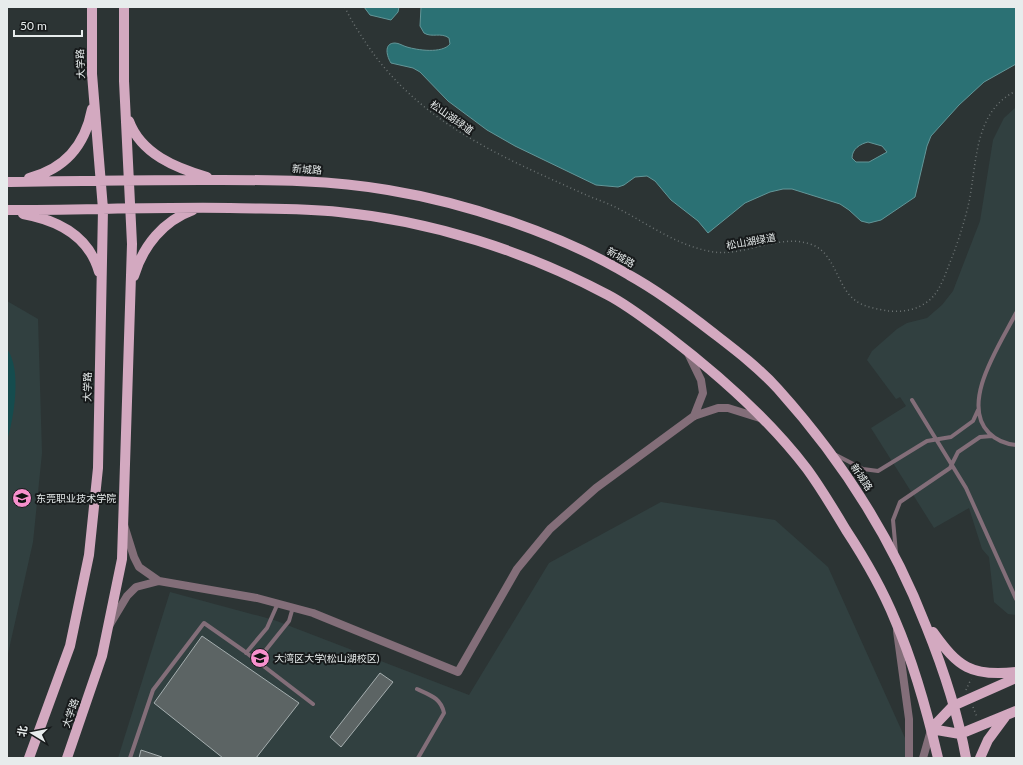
<svg xmlns="http://www.w3.org/2000/svg" width="1023" height="765" font-family="Lato,'Noto Sans SC',sans-serif">
<style>
.built{fill:#314040}
.pitch{fill:#154c4e}
.water{fill:#2b7174;stroke:#639698;fill-rule:evenodd}
.building{fill:#5c6464;stroke:#a5aeaf}
.lines{fill:none;stroke-linecap:round;stroke-linejoin:round}
.path{stroke:#6c7373;stroke-width:1.5;stroke-dasharray:1 3;stroke-linecap:butt}
.service{stroke:#836e79;stroke-width:4}
.minor{stroke:#836e79;stroke-width:8}
.tertiary{stroke:#836e79;stroke-width:8}
.primary{stroke:#d3a9c0;stroke-width:10}
.labels{text-anchor:middle;dominant-baseline:central;stroke-width:4;stroke-linejoin:round;paint-order:stroke}
.street-label{font-size:10px;fill:#e7ecec;stroke:#171a1b}
.poi-label{font-size:10px;fill:#e7ecec;stroke:#171a1b;text-anchor:start}
</style>
<rect width="100%" height="100%" fill="#2c3434"/>
<!-- built -->
<path class="built" d="M1016,107v508l-8,-1 -14,-12 -5,-45 -7,-8 -13,-41 -35,20 -63,-100 35,-22 -6,-9 -4,2 -29,-39 5,-9 25,-22 10,-6 20,-5 15,-13 11,-14 27,-70 13,-81 11,-22z
M7,301l31,18 4,134 -9,89 -26,116z
M661,502l114,18 53,47 86,191h-796l52,-166 104,28 195,75 80,-132z"/>
<!-- pitch -->
<path class="pitch" d="M7,349c15,20 7,69 0,91z"/>
<!-- water -->
<path class="water" d="M364,7h35l-1,5 -7,8 -21,-5z
M421,7h595v57l-32,18 -25,23 -28,31 -4,10 -12,51 -34,23 -12,3 -8,-2 -12,-11 -9,-6 -48,-15h-9l-13,3 -25,11 -37,30 -10,-12 -27,-21 -16,-19 -8,-5 -12,1 -11,8 -6,2 -22,-2 -81,-39 -28,-16 -39,-29 -28,-29 -7,-4 -22,-5c-4,-6 -8,-20 4,-20 4,0 8,3 12,4 10,3 35,7 43,-3l-1,-6c-8,-6 -17,0 -25,-5l-4,-7zM868,142l14,4 5,6 -18,10h-13l-4,-4c0,-9 8,-14 16,-16z"/>
<!-- building -->
<path class="building" d="M202,636l97,67 -43,55h-33l-69,-55z
M380,673l13,9 -52,65 -11,-10z
M141,750l21,7v1h-23z"/>
<g class="lines">
<!-- path -->
<path class="path" d="M345,7c5,12 12,22 19,33 53,82 134,115 220,154 11,5 24,9 35,15 29,15 56,35 89,42 34,8 69,-18 102,-7 26,8 26,43 46,57 8,6 22,8 32,10 12,1 25,0 36,-7 14,-8 19,-24 25,-39 8,-20 15,-41 20,-63 8,-39 5,-91 47,-111
M966,690l5,-11
M973,707l4,10"/>
<!-- service -->
<path class="service" d="M1016,313c-15,30 -57,90 -27,120 7,7 17,11 27,12
M912,400l54,88 50,111
M836,455l27,14 15,2 49,-30 24,-4 22,-16 5,-11
M896,553l-3,-33 7,-18 50,-34 8,-16 22,-15 12,-1
M246,653l21,-25 11,-25
M257,661l32,-40 4,-14
M417,689c13,6 24,9 27,24l-26,45
M130,758l23,-68 51,-67 40,28 69,53"/>
<!-- minor -->
<path class="minor" d="M687,351l14,29 2,13 -9,23
M124,525l10,32 5,10 20,14 98,17 56,15 145,59 59,-103 33,-40 46,-41 98,-72 24,-8h10l35,11
M109,626l18,-30 9,-9 23,-6"/>
<!-- tertiary -->
<path class="tertiary" d="M897,631l12,88v39
M923,758l8,-28"/>
<!-- primary -->
<path class="primary" d="M129,121c12,33 47,47 78,56
M29,178c36,-9 56,-32 63,-69
M7,182c65,-1 129,-2 194,-2 63,0 125,-1 187,10 79,13 172,44 241,85 29,16 56,36 83,57 22,17 46,35 66,57 63,70 114,149 148,237 17,42 32,88 40,132
M7,210c74,0 149,-3 223,-2 36,1 73,0 109,4 93,9 186,39 269,83 21,11 41,27 60,41 51,39 100,82 139,133 14,19 27,41 39,61 19,29 36,58 49,90 19,44 32,91 43,138
M23,214c34,6 66,22 76,58
M134,276c9,-30 29,-55 59,-66
M933,632c25,35 38,45 83,40
M931,729l22,-23 63,-28
M931,729l29,5 56,-23
M29,758l41,-112 19,-91 9,-87 5,-259 -11,-135v-67
M67,758l35,-102 20,-97 10,-315 -8,-163v-74
M980,758l8,-18 17,-23"/>
</g>
<!-- icons -->
<defs>
<g id="university-disc" transform="scale(1)"><circle r="9.5" fill="#f790cd" stroke="#171a1b"/><path d="M0-5L7-2L0 1L-7-2ZM-4 1L0 2.5L4 1V4Q0 6-4 4Z" fill="#111"/></g>
</defs>
<g fill-rule="evenodd">
<use href="#university-disc" x="22" y="498"/>
<use href="#university-disc" x="260" y="658"/>
</g>
<g class="labels">
<!-- street labels -->
<g class="street-label">
<text transform="translate(80 64) rotate(-92)">大学路</text>
<text transform="translate(452 117) rotate(35)">松山湖绿道</text>
<text transform="translate(307 169) rotate(4)">新城路</text>
<text transform="translate(751 241) rotate(-10)">松山湖绿道</text>
<text transform="translate(621 257) rotate(29)">新城路</text>
<text transform="translate(87 387) rotate(-89)">大学路</text>
<text transform="translate(862 477) rotate(56)">新城路</text>
<text transform="translate(70 713) rotate(-71)">大学路</text>
</g>
<!-- poi labels -->
<g class="poi-label">
<text x="36" y="498">东莞职业技术学院</text>
<text x="274" y="658">大湾区大学(松山湖校区)</text>
</g>
</g>
<!-- border -->
<rect width="1023" height="765" fill="none" stroke="#e7ecec" stroke-width="16"/>
<!-- north arrow -->
<g transform="translate(32 733) rotate(280)" stroke="#171a1b" stroke-width="3" paint-order="stroke">
<path d="M0-3L7 15L0 10L-7 15Z" fill="#e7ecec"/>
<text y="-6" font-size="11" font-weight="bold" text-anchor="middle" fill="#e7ecec">北</text>
</g>
<!-- scale -->
<path d="M14 30v6h68v-6" fill="none" stroke="#e7ecec" stroke-width="2"/>
<text x="20" y="30" font-size="12" fill="#e7ecec" stroke="#171a1b" stroke-width="3" paint-order="stroke">50 m</text>
</svg>
